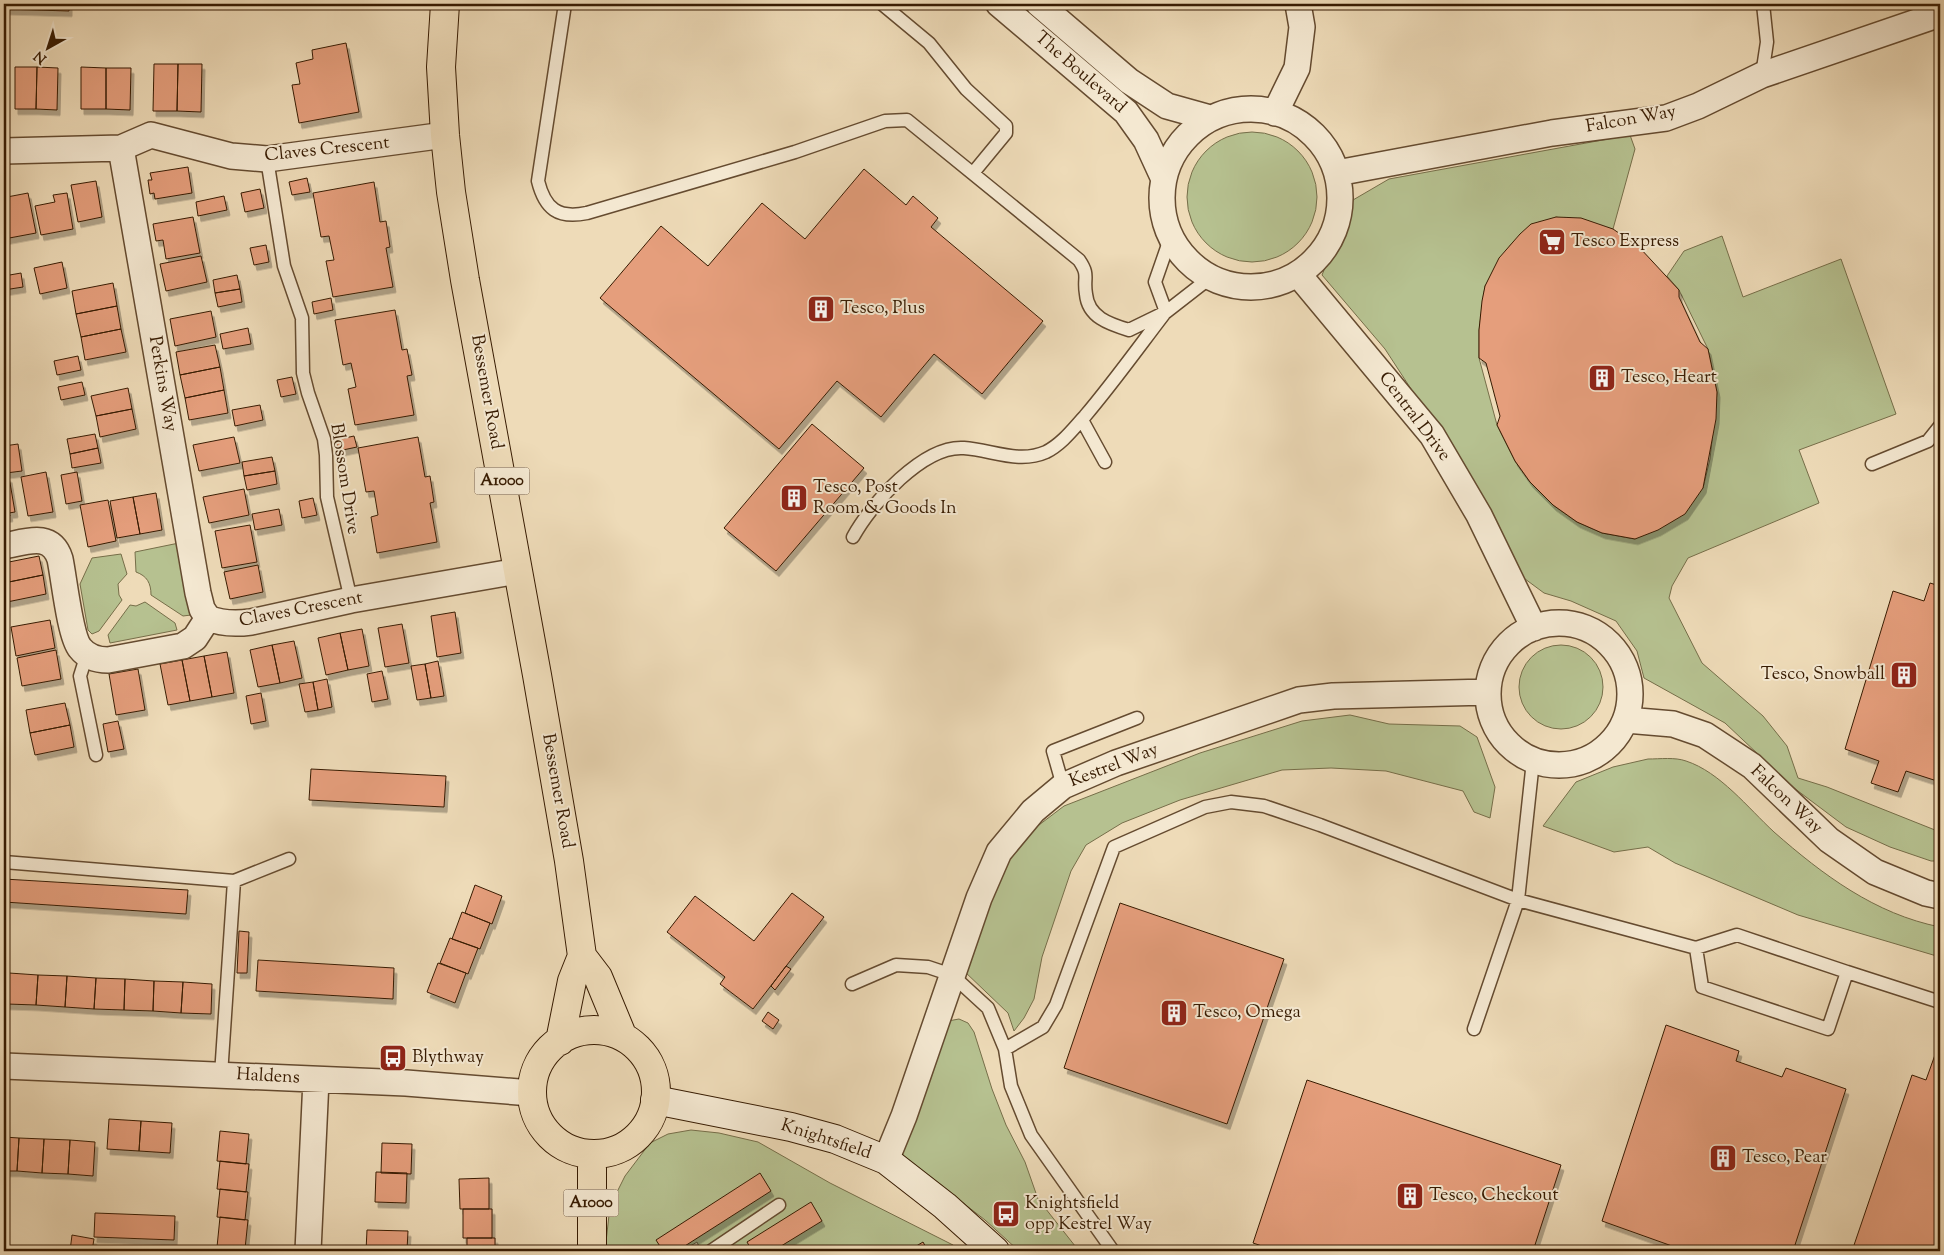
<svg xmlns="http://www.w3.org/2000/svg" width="1944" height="1255" font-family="'Sorts Mill Goudy',serif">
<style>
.green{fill:#b6c190;stroke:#766e49}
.building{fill:#e59e7c;stroke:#371b02;filter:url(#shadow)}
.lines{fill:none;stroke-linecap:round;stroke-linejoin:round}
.lane-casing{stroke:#654b30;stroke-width:15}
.street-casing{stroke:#654b30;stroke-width:28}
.secondary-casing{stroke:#371b02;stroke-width:30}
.primary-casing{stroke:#371b02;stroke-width:30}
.lane{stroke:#f4e8d1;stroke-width:12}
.street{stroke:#f4e8d1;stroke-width:25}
.secondary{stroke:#f4e8d1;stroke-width:28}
.primary{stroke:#eedbb8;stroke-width:28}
.labels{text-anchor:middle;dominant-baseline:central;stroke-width:4;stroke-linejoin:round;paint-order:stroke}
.shield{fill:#f4e8d1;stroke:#705840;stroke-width:1}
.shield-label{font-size:16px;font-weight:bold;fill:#371b02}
.street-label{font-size:18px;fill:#371b02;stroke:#f4e8d1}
.poi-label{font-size:18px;fill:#371b02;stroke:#f4e8d1;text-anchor:start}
</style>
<defs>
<filter id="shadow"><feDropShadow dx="3" dy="5.5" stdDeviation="0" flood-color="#0004"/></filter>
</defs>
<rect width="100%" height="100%" fill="#eedbb8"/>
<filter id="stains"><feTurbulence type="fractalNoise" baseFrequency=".004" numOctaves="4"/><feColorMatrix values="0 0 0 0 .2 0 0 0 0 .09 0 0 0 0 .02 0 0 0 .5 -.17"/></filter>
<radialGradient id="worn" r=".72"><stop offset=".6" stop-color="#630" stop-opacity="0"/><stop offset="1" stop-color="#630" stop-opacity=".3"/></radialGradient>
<!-- green -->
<path class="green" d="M1187 197a65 65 0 1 1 130 0a65 65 0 1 1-130 0Z
M1630,135l5,14 -22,80 -57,-12 -45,27 -26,42 -6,44v28l18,67 18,36 15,21 23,23 24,17 25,11 33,6 68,-51 7,-29 7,-66 -9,-44 -29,-59 -12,-14 17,-25 38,-15 21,61 98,-38 55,155 -97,36 20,53 -131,55 -16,28 -3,12 33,65 61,53 24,30 11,32 29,9 113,45v29h-9l-41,-14 -44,-20 -52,-39 -69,-65 -81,-45 -7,-27 -21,-30 -45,-20 -27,-8 -27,-20 -63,-118 -69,-106 -63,-74 31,-75 36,-21z
M179,543l11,59 1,13 -8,1 -32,-21c0,-12 -4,-19 -15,-23l-1,-20z
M121,554l6,20 -9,10 1,11 3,5 -23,31 -7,3 -4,-4 -8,-46 12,-26z
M145,602l30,21 2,7 -67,13 -2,-8 22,-30 6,1z
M1519 687a42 42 0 1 1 84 0a42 42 0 1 1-84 0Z
M1350,715l39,9 71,2 17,11 18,50 -5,31 -16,-6 -11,-21 -77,-20 -55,-3 -49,2 -102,30 -58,23 -36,22 -15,26 -29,86 -8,42 -10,19 -10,13 -6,-18 -44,-42 21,-64 24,-48 26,-31 29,-22 136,-53 102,-32z
M1648,759c12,0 27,-2 38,2 34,11 62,47 88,71 49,43 101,82 166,95v30l-142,-42 -123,-52 -27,-16 -34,5 -71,-26 33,-44 37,-15z
M959,1019l9,4 6,9 18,57 14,36 19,37 13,37 41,52h-60l-34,-31 -90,-70 53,-129z
M691,1130l28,3 39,9 72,41 123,62 7,6h-222l-1,-2 -5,2h-31l-4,-9 -15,9h-77l5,-45 15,-30 25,-33 18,-9z"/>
<!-- building -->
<path class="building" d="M4,4h65v7l-65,-2z
M346,43l13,69 -60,11 -7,-38 8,-1 -4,-21 17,-4 -1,-9z
M154,64h24l-1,47h-24z
M178,64h24l-1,48 -24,-1z
M15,67h22l-1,42h-21z
M37,67l21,1 -1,42 -21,-1z
M81,67l25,1v41h-25z
M106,68h25l-1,42 -24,-1z
M188,167l4,26 -37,6 -1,-6 -4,1 -2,-14h4l-2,-7z
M864,169l42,36 7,-9 25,22 -7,9 112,94 -61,73 -48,-40 -53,63 -44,-36 -58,68 -179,-151 61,-72 47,40 54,-63 43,36z
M307,178l3,14 -18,3 -3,-13z
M96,181l6,36 -24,5 -7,-37z
M374,182l6,40 6,-1 4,26 -4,1 7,39 -60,10 -7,-36 8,-1 -5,-24 -8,1 -8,-44z
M260,189l4,19 -19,4 -4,-19z
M28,193l8,40 -32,6v-36l4,-1 -1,-5z
M67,193l6,36 -32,6 -6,-29 20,-4 -2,-7z
M224,196l3,14 -29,6 -2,-14z
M193,217l7,36 -34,6 -3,-19 -7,1 -3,-17z
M1556,217l25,1 32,11 26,18 40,43v7l21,45 8,7 9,43 -1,27 -13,69 -18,26 -27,16 -23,9 -33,-6 -25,-11 -24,-17 -23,-23 -15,-21 -18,-36 3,-9 -14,-53 -7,-5v-28l3,-29 3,-15 14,-28 21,-24 11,-10z
M266,245l3,17 -15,3 -4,-17z
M201,256l6,26 -41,9 -6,-27z
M62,262l5,26 -27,6 -6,-26z
M21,273l2,14 -19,3v-14z
M237,275l3,14 -25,4 -2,-13z
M113,283l4,23 -41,8 -4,-23z
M240,289l2,13 -24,5 -3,-14z
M331,298l2,12 -19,4 -2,-12z
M117,306l4,23 -40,8 -5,-23z
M395,310l7,40 5,-1 5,26 -5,1 7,39 -59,10 -7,-36 8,-2 -5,-24 -8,2 -8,-45z
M211,311l5,26 -41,9 -5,-27z
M248,328l3,16 -28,5 -3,-15z
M121,329l5,23 -41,8 -4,-23z
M215,345l5,22 -40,8 -4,-23z
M78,356l3,14 -24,5 -3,-14z
M220,367l4,23 -39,8 -5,-23z
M292,377l4,17 -15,3 -4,-17z
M82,382l3,13 -24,5 -3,-13z
M128,388l4,21 -36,7 -5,-20z
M224,390l4,23 -39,7 -4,-22z
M260,405l3,15 -28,6 -3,-16z
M132,409l4,20 -36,8 -4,-21z
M812,424l52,44 -88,103 -52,-43z
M95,434l3,14 -28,6 -3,-15z
M354,436l3,11 -19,4 -2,-11z
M234,437l6,26 -41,8 -6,-26z
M418,437l7,40 5,-1 4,26 -4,1 7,39 -60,11 -6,-36 7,-2 -4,-24 -8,1 -8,-44z
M18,444l4,27 -16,2 -2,-27z
M98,448l3,15 -29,5 -2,-14z
M272,457l3,14 -31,5 -2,-14z
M275,471l2,13 -30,6 -3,-14z
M46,472l7,40 -25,4 -7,-39z
M77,472l5,29 -16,3 -5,-29z
M9,477l6,35 -6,1 1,3 -6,1v-39z
M244,489l5,26 -40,8 -6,-26z
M156,493l6,37 -22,4 -7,-37z
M133,497l7,37 -23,4 -7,-37z
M313,498l4,17 -15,3 -3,-17z
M108,500l8,41 -28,6 -8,-42z
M279,509l3,16 -27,5 -3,-16z
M250,525l7,37 -35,6 -7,-37z
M39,556l4,19 -39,8v-20z
M258,565l5,27 -33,7 -6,-27z
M43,575l3,19 -39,8 -3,-19z
M1930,583l10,3v196l-34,-11 -8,21 -27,-9 8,-22 -34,-12 48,-158 31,10z
M455,612l6,41 -24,4 -6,-41z
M50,620l5,28 -39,8 -5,-29z
M402,624l7,39 -24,4 -7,-39z
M362,629l7,37 -21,4 -8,-37z
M340,633l8,37 -22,5 -8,-37z
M294,641l8,37 -22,5 -8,-38z
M272,645l8,38 -22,4 -8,-37z
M56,650l5,29 -39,7 -5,-28z
M227,652l7,41 -22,4 -8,-41z
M204,656l8,41 -22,4 -8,-41z
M182,660l8,41 -22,4 -8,-41z
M438,661l6,35 -13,2 -6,-34z
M425,664l6,34 -14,2 -6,-34z
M138,669l7,41 -29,5 -7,-41z
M382,671l6,28 -16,3 -5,-28z
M327,679l5,28 -14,3 -5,-28z
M313,682l5,28 -13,2 -6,-28z
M261,693l5,28 -15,3 -5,-28z
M65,703l5,22 -40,8 -4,-23z
M118,721l6,28 -16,3 -5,-28z
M70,725l4,22 -39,8 -5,-22z
M311,769l135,7 -2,31 -135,-7z
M4,879l184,11 -2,24 -182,-12z
M475,885l27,11 -10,28 -27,-11z
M792,893l32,24 -71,92 -33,-25 5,-7 -58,-45 28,-36 59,45z
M1120,903l164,56 -57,165 -163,-56z
M462,912l28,11 -10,26 -28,-10z
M239,931l10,1 -2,41h-10z
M450,938l28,10 -10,26 -28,-11z
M258,960l136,8 -1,31 -137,-8z
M438,963l28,10 -11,30 -28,-11z
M786,966l5,3 -16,21 -4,-4z
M4,973h5l-2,31h-3z
M9,973l29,2 -2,30 -29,-1z
M38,975l29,1 -2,31 -29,-2z
M67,976l29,2 -2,31 -29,-2z
M96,978l29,1 -1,31 -30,-1z
M125,979l29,2 -1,30 -29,-1z
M154,981l29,1 -2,31 -28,-2z
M183,982l29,2 -1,30 -30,-1z
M768,1012l11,8 -6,9 -11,-8z
M1666,1025l73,26 -3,10 46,16 4,-9 60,21 -53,162h-107l-84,-30z
M1936,1052l4,2v197h-88l60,-176 14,5z
M1307,1080l254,85 -28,86h-256l-24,-8z
M109,1119l32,2 -2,30 -32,-2z
M141,1121l31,2 -2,30 -31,-2z
M220,1131l29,3 -3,30 -29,-3z
M4,1137l15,1 -2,33h-13z
M19,1138l25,1 -2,34 -25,-2z
M44,1139l26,1 -2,34 -26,-1z
M70,1140l25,2 -2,34 -25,-2z
M382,1143l30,1 -1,30 -30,-1z
M220,1161l29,3 -3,28 -29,-3z
M376,1172l31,1 -1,30 -31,-1z
M760,1173l11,18 -94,60h-14l-7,-11z
M489,1178v31h-29l-1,-30z
M220,1189l28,3 -3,28 -28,-3z
M811,1202l11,19 -49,30h-21l-5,-9z
M463,1209h29v29h-29z
M95,1213l80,3 -1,24 -80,-3z
M220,1217l28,3 -3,29 -28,-2z
M367,1230l41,1 -1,19 -41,1z
M72,1235l22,4 -2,12h-22z
M467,1238h28v13h-28z
M923,1242l5,9h-20z
M219,1247l29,2v2h-29z"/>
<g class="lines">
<!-- lane casing -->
<g class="lane-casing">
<path id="lane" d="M565,4l-27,177c7,28 20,38 49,32l208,-61 90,-31 22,-1 172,140c11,16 4,17 7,34 2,23 23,30 43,36l37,-18 45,-35
M882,4l47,39 37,46 40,37v7l-33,40
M1762,75l5,-33 -4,-38
M267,159l17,107 18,52 1,55 5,20 16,46 2,16 1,42 24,103
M1166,312l-11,-30 16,-46
M1082,420l23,42
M1872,464l56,-23 12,-15
M853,537c18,-33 70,-92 111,-89 28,2 55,16 82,4 16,-8 27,-23 39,-36 28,-33 53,-68 79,-102
M87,654l-7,22 16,79
M1063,786l-10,-35 84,-33
M4,862l230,19 -13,194
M234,881l55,-22
M1737,935l110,37 -19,57 -126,-42 -6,-39z
M1847,972l93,30
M852,984l44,-19 32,2 24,8 36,33 17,41
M1474,1029l44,-129 15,-139
M711,1251l68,-46
M1113,1251l-82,-116 -20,-49 -6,-37 38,-22 13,-22 58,-158 91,-40 26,-5 33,4 56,19 198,75 178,48"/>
</g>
<!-- street casing -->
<g class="street-casing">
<path id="street" d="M999,4l127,108 20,28 17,37
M1039,4l90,77 38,25 43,12
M1162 198a89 89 0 1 1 178 0a89 89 0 1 1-178 0Z
M1275,113l22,-45 5,-41 -4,-23
M121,148l77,445 4,16 6,9
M4,151l117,-3 30,-13 80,21 36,3 178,-24
M1337,173l215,-40 114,-15 32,-12 64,-31 178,-61
M1298,274l134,161 47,80 55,113
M4,546c22,-4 47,-15 56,13 4,19 10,77 20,89 7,9 17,12 28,12l75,-14 12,-8 13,-20c14,6 28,6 43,4l100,-22 167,-29
M1488 694a71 71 0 1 1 142 0a71 71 0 1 1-142 0Z
M1626,720l47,4 32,11 47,31 77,74 46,32 51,21 14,3
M4,1066l402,17 125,10
M886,1160l18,-44 75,-218 20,-46 34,-41 30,-25 53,-23 183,-63 34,-4 155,-4
M308,1251l8,-171"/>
</g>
<!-- secondary casing -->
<g class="secondary-casing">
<path id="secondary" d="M655,1100l136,27 44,12 51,21 59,46 50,45"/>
</g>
<!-- primary casing -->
<g class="primary-casing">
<path id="primary" d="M445,4l-4,63 4,68 6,57 14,88 72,395 32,186 13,95 16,21 24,58
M532 1092a62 62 0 1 1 124 0a62 62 0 1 1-124 0Z
M560,1041l12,-60 10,-25
M592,1251v-96"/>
</g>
<!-- lane -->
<use href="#lane" class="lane"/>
<!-- street -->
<use href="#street" class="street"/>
<!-- secondary -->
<use href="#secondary" class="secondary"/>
<!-- primary -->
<use href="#primary" class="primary"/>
</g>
<!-- icons -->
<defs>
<g id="supermarket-square" transform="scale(1.4375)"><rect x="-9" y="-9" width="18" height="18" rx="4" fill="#8f2418" stroke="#f4e8d1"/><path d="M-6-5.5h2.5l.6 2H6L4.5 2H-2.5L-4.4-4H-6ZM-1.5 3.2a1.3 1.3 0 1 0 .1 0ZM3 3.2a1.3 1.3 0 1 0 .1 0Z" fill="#fff"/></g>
<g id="building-square" transform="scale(1.4375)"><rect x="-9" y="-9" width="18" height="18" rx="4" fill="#8f2418" stroke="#f4e8d1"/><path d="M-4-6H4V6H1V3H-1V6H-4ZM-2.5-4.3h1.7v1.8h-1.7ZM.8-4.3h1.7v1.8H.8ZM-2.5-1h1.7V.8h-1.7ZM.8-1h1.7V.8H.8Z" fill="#fff"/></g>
<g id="bus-square" transform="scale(1.4375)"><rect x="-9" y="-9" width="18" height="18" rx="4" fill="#8f2418" stroke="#f4e8d1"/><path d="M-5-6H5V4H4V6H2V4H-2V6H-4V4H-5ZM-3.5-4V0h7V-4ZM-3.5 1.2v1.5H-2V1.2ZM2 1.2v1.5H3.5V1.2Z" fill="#fff"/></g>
</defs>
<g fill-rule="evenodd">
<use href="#supermarket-square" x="1552" y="242"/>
<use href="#building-square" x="821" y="309"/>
<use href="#building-square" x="1602" y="378"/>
<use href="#building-square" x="794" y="498"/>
<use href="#building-square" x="1904" y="675"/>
<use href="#building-square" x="1174" y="1013"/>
<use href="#bus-square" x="393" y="1058"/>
<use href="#building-square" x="1723" y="1158"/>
<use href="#building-square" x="1410" y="1196"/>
<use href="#bus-square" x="1006" y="1214"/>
</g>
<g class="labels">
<!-- shield labels -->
<g class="shield">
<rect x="474.5" y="467.5" width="55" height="27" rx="4"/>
<rect x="563.5" y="1189.5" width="55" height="27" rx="4"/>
</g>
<g class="shield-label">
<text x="502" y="481">A1000</text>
<text x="591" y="1203">A1000</text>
</g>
<!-- street labels -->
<g class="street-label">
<text transform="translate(1080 73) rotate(41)">The Boulevard</text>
<text transform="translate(1631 120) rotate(-10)">Falcon Way</text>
<text transform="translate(327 150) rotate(-6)">Claves Crescent</text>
<text transform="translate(162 384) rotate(80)">Perkins Way</text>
<text transform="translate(486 392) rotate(80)">Bessemer Road</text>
<text transform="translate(1414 417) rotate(53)">Central Drive</text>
<text transform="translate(344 479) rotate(81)">Blossom Drive</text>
<text transform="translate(301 610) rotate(-11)">Claves Crescent</text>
<text transform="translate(1114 766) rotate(-21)">Kestrel Way</text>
<text transform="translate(557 791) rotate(80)">Bessemer Road</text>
<text transform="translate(1786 800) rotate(43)">Falcon Way</text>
<text transform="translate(268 1077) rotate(3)">Haldens</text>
<text transform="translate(826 1140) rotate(18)">Knightsfield</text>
</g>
<!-- poi labels -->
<g class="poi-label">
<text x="1571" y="242">Tesco Express</text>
<text x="840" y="309">Tesco, Plus</text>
<text x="1621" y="378">Tesco, Heart</text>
<text x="813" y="488">Tesco, Post<tspan x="813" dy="21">Room &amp; Goods In</tspan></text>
<text x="1885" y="675" text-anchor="end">Tesco, Snowball</text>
<text x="1193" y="1013">Tesco, Omega</text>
<text x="412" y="1058">Blythway</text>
<text x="1742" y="1158">Tesco, Pear</text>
<text x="1429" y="1196">Tesco, Checkout</text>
<text x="1025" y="1204">Knightsfield<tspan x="1025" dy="21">opp Kestrel Way</tspan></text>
</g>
</g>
<!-- margin -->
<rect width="1944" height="1255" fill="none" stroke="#eedbb8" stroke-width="20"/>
<rect x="5" y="5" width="1934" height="1245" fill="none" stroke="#371b02" stroke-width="2.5"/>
<rect x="10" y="10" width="1924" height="1235" fill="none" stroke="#371b02"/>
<!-- north arrow -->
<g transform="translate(48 48) rotate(219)" stroke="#f4e8d1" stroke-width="4" paint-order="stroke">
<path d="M0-4L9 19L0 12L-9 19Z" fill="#371b02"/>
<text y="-8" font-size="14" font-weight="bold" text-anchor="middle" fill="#371b02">N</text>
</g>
<rect width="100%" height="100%" filter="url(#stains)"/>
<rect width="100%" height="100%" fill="url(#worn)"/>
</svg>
